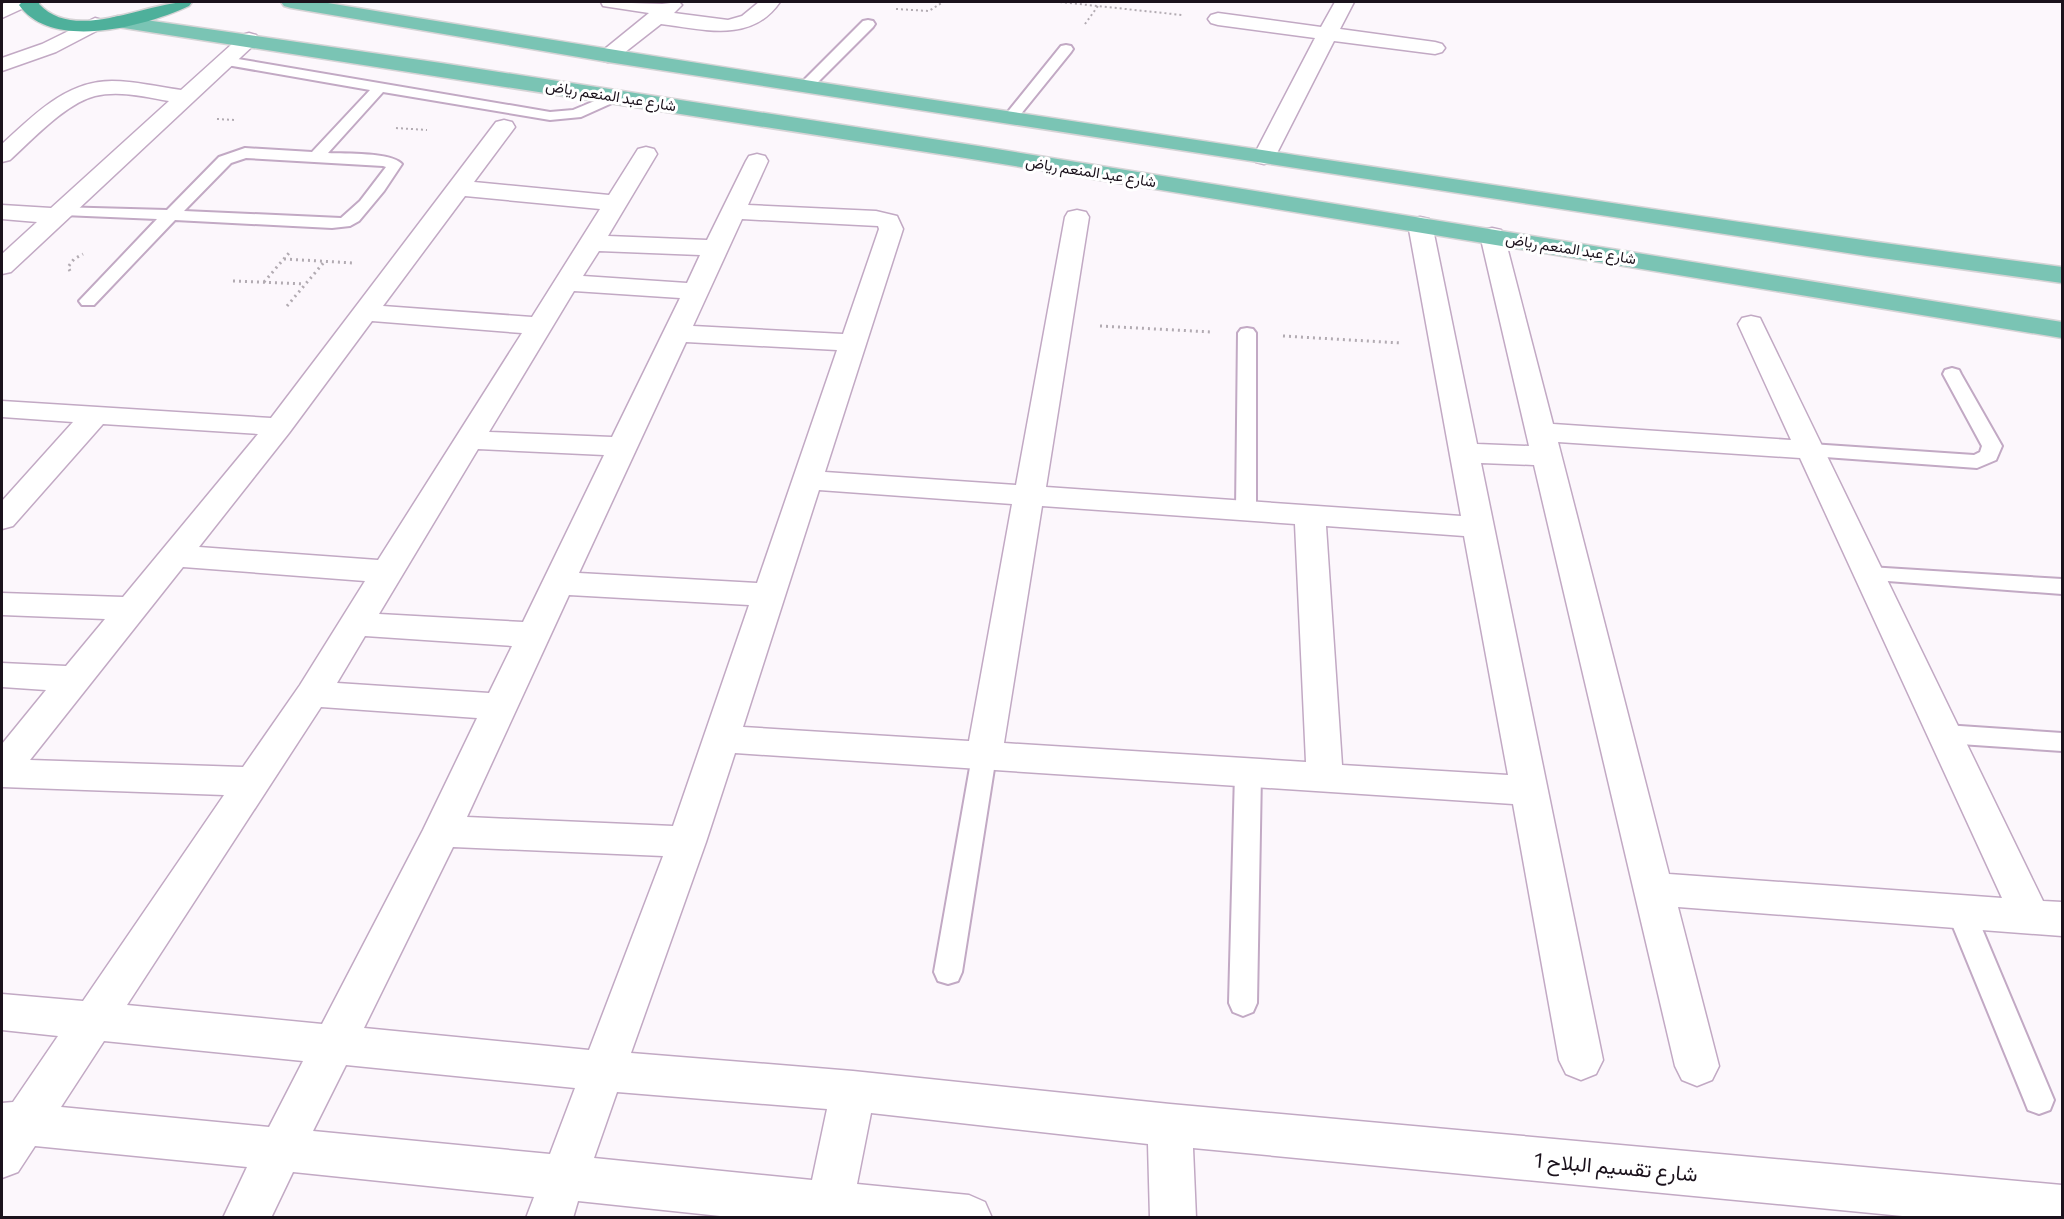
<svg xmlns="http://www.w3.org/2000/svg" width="2064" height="1219" font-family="Commissioner,Vazirmatn,sans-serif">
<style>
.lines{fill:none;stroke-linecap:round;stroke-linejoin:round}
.service-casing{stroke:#c2a9c4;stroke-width:4}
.minor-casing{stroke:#c2a9c4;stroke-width:3}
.primary-casing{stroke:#d6d4d6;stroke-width:3}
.trunk-casing{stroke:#d6d4d6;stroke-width:3}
.path-far1{stroke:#b2abb2;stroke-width:2;stroke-dasharray:2 3;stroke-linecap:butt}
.path{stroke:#b2abb2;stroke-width:3;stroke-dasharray:2 4;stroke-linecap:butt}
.service{fill:#fff;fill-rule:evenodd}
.minor{fill:#fff;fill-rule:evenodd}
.primary{fill:#7ac4b4;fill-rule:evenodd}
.trunk{fill:#4eb09b;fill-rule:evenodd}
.labels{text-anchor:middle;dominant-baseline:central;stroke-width:6;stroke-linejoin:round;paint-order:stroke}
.far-street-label{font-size:15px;fill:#1b121c;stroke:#fff}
.near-street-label{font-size:21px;fill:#1b121c;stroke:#fff}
</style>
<rect width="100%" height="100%" fill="#fcf7fc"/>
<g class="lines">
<!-- service casing -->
<g class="service-casing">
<path id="service" d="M868,20l5,1 2,3 -2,3 -61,61h-10l-2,-3 2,-3 61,-61z
M1066,45l5,1 2,3 -2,3 -55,68h-10l-2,-3 2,-3 55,-68z
M226,57l324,55 23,-2 43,-18 7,4 -2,3 -40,18 -31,3 -167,-28 -55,61c17,1 63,-1 74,11l-18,27 -25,30 -9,5 -18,2 -157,-8 -81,85h-12l-3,-4 78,-82 -94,-4 -6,-2 -2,-3 2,-3 110,3 52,-53 26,-9 67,4 58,-62 -149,-26 -2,-3zM246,158l137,8 3,1 -26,34 -19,17 -157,-7 47,-48z
M1247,328l6,1 3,4v177l-3,5 -7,2 -7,-2 -3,-5 2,-177 3,-4z
M1952,368l7,2 2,4 41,72 -6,14 -19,8 -166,-12 -7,-2 -3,-4 3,-4 7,-2 163,11 6,-3 2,-6 -39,-72 2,-4z
M1869,567l193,12v15l-201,-15 -3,-5 3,-5z
M1945,725l117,8v18l-117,-8 -9,-2 -3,-7 3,-7z
M984,747l9,2 3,7 -34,216 -4,9 -10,3 -10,-3 -4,-9 38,-216 3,-7z
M1248,763l9,3 4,7 -4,230 -4,9 -10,4 -10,-4 -4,-9 6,-230 4,-7z
M1961,901l10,3 4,8 79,188 -4,10 -11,4 -11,-4 -4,-10 -77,-188 4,-8z"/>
</g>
<!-- minor casing -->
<g class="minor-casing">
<path id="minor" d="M7,2h24l-3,4 -26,12v-14z
M601,2l61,2 17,-2 3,3 -8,8 54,7 14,-4 17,-14h21c-29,42 -77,27 -119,22l-46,36 -7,2 -7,-2 -3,-4 3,-4 48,-39 -46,-7z
M1335,2h19l-14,27 95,13 7,2 3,4 -3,4 -7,2 -101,-13 -59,116 -3,5 -8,2 -8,-2 -3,-5 62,-119 -97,-13 -7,-2 -3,-4 3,-4 7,-2 103,14z
M95,18l7,2 3,4 -3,4 -46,24 -54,19v-13l40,-14z
M249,33l7,2 3,4 -3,4 -245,229 -9,2v-20l35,-32 -35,-3v-14l49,3 118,-107c-23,-4 -50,-11 -74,-5 -29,7 -63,44 -85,64l-8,2v-18c32,-29 64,-63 110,-63 23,0 46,6 69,9l61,-55z
M504,120l8,2 3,5 -41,55 135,13 29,-46 8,-2 8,2 3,5 -49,82 99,4 39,-79 3,-5 8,-2 8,2 3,5 -20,44 128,6 21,5 6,13 -78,243 191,13 49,-268 3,-5 9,-2 9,2 3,5 -43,270 415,29 -53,-292 3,-5 9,-2 9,2 3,5 45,220 52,2 -49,-211 3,-5 9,-2 9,2 3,5 49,189 238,16 -53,-116 4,-6 9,-2 9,2 283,583 19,1v34l-384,-29 41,159 -7,14 -15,6 -15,-6 -7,-14 -141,-601 -53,-2 122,597 -7,14 -15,6 -15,-6 -7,-14 -46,-256 -778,-51 -29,89 -75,211 222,18 317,33 892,81v33h-139l-730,-70 3,70h-46l-2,-74 -277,-31 -14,71 112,11 16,7 7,16h-253l-161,-17 -5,17h-47l8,-21 -241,-25 -22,46h-48l24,-51 -212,-21 -17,26 -16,6v-75l11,-1 45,-66 -56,-6v-36l81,7 141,-206 -222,-8v-43l44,-54 -44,-3v-24l64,3 39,-47 -103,-4v-22l121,4 135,-163 -155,-10 -90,102 -11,3v-28l71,-79 -71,-5v-16l269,17 225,-296zM465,196l135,13 -68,108 -149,-11zM742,219l136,7 1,3 -36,105 -150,-8zM599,251l101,4 -13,28 -104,-7zM574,291l106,7 -68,139 -123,-5zM372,321l150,12 -144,227 -179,-13 90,-114zM686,342l151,8 -80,233 -178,-10zM1558,442l242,16 202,440 -333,-24zM478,449l126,6 -81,167 -144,-8zM819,490l193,14 -43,237 -226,-14zM1042,506l253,18 11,238 -302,-19zM1326,526l138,10 44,239 -166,-10zM183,567l182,14 -65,104 -57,82 -213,-7zM569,595l180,10 -76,221 -206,-9zM365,636l147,10 -23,47 -152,-10zM321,707l156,11 -54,112 -101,194 -195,-19zM453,847l210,9 -74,194 -225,-22zM104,1041l199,20 -34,66 -208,-20zM346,1065l229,23 -25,66 -237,-23zM617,1092l210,17 -15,71 -218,-22z"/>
</g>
<!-- primary casing -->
<g class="primary-casing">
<path id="primary" d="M281,2h41c326,55 652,104 979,154 253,38 507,78 761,111v16l-195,-27 -1259,-194 -317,-54 -7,-2z
M118,16l323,47 537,83 1084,176v16l-1084,-178 -867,-134 -3,-4 3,-4z"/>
</g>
<!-- trunk casing -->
<g class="trunk-casing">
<path id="trunk" d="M22,2h18l-1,2c37,40 109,-4 153,-2l-3,4c-43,20 -137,46 -170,-1z"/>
</g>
<!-- path-far1 -->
<path class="path-far1" d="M1060,2l122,13
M896,9l33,2 14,-9
M1085,24l13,-18
M217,119l18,1
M396,128l31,2"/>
<!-- path -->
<path class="path" d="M284,259l70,4
M70,271l-2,-4 6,-8 9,-5
M233,281l72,3
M264,282l25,-29
M287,306l38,-45
M1100,326l112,6
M1283,336l118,7"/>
<!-- service -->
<use href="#service" class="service"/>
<!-- minor -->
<use href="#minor" class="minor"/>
<!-- primary -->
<use href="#primary" class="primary"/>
<!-- trunk -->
<use href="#trunk" class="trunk"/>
</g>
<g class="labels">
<!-- far-street labels -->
<g class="far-street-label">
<text transform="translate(611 95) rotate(9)">شارع عبد المنعم رياض</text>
<text transform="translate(1091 171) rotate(9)">شارع عبد المنعم رياض</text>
<text transform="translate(1571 248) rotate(9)">شارع عبد المنعم رياض</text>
</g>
<!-- near-street labels -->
<g class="near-street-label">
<text transform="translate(1616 1166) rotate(5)">شارع تقسيم البلاح 1</text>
</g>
</g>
<!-- border -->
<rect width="2064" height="1219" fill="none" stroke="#1b121c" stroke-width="6"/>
</svg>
